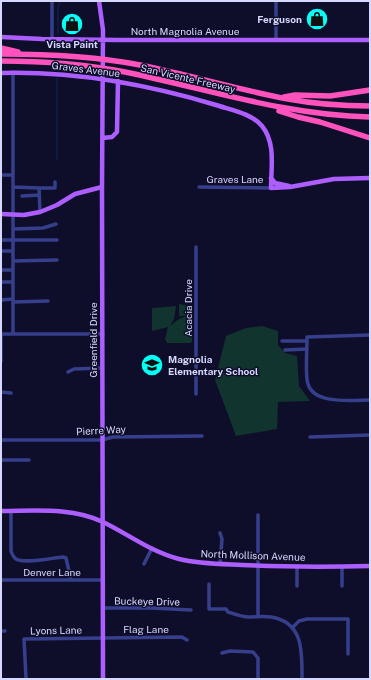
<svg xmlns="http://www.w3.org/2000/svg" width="371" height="680" font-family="'Public Sans',sans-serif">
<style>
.green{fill:#11342e}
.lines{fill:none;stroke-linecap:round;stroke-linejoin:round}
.stream{stroke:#092c4e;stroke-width:1}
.minor{stroke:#363f8c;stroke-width:3.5}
.major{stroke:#ac5eff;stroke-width:4.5}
.highway{stroke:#ff52bd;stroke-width:5.5}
.labels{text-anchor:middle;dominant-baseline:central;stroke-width:3;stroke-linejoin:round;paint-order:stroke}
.poi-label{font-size:10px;font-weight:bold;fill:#d7d8ff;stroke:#0f0e2a;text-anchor:end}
.street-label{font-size:10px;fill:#d7d8ff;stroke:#0f0e2a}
</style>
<rect width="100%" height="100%" fill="#0f0e2a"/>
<!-- green -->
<path class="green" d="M179,304l6,1 5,4 1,6 -4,1h5v26l-2,1h-23l-2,-4 3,-12 -16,4v-23l24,-2 -2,13 -4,7 9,-7 7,-3h-7z
M262,326l16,5v14l7,8 12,3 2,30 11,15 -32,1 -1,27 -41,7 -21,-56 11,-44 20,-8z"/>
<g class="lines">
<!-- stream -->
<path class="stream" d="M58,34v-26l2,-7
M58,49v-4
M58,71v-4
M57,160v-82"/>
<!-- minor -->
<path class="minor" d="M52,1v38
M276,1v39
M13,72v262
M1,175h12
M13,187l26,1 1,24
M199,187l72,1
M39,188h16v-6
M22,196l17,-1
M13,229l30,-1 13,-4
M1,240h56
M196,247v147
M1,251h12
M13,261l44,-1
M1,270h12
M1,282h12
M1,300l12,-1
M13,302l35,-1
M1,334h102
M370,335l-63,2v4c0,10 -2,36 1,43 6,21 45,16 62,16
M282,341h25
M285,350l22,-1
M1,361v-27
M68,372l6,-3 28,-1
M1,392l10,1
M310,437l60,-2
M1,440h101l11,-3 89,-1
M1,460h28
M11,511v40c1,3 2,6 5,8 9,5 36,-1 47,-2l3,1 5,22
M258,515v102
M220,533l2,6 -2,25
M144,564l8,-16
M297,567v19
M1,580h102
M209,584v25h17l2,3c6,2 14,5 21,5 7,0 14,-1 22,0 33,5 31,36 31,62
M342,586v-19
M103,608h49l39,2
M292,628l7,-7 8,-2h41v35
M1,631h4
M222,653l8,-2 23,1 5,6v21
M26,678l-2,-39 158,-2 5,3"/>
<!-- major -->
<path class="major" d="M99,1l4,29 -1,157 1,492
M1,37l41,2 76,1h252
M1,73c73,-2 145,11 215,32 15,5 35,8 46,21 14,17 9,42 9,62l19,-1 44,-8 36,-1
M103,138l9,-1 5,-5 1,-51
M271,178l4,5 14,3
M1,214l23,1 16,-3 17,-7 18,-11 27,-7
M1,511c33,0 71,-4 102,11 25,12 48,30 76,37 21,5 42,5 63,6 43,2 85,2 128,1"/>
<!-- highway -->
<path class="highway" d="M1,48l17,4
M1,54c47,0 93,2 139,11 50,10 99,25 148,34 27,5 55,7 82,7
M1,61c42,0 83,3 124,11 83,17 159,43 245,45
M284,97l11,-2 35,1 40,-6
M279,111l19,6 22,5 50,16"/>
</g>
<!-- icons -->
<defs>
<g id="shop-disc" transform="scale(1.15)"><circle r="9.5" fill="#03fff5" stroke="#0f0e2a"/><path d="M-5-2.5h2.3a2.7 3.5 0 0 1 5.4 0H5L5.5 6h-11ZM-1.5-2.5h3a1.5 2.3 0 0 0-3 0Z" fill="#111"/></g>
<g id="school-disc" transform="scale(1.15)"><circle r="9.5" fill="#03fff5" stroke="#0f0e2a"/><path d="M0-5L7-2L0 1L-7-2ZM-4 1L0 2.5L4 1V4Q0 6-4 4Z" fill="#111"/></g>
</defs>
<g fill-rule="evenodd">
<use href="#shop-disc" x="317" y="19"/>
<use href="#shop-disc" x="72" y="24"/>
<use href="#school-disc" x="152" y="365"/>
</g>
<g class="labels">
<!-- poi labels -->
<g class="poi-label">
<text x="302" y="19">Ferguson</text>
<text x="72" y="44" text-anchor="middle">Vista Paint</text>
<text x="168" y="359" text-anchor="start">Magnolia<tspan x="168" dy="12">Elementary School</tspan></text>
</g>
<!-- street labels -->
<g class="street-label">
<text x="185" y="31">North Magnolia Avenue</text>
<text transform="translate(86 69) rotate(7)">Graves Avenue</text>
<text transform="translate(188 78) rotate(13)">San Vicente Freeway</text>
<text x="235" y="179">Graves Lane</text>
<text transform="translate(188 308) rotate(-90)">Acacia Drive</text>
<text transform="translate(93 340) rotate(-90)">Greenfield Drive</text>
<text transform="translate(101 430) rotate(-3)">Pierre Way</text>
<text transform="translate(253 555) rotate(2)">North Mollison Avenue</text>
<text x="52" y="572">Denver Lane</text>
<text transform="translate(147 601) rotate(1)">Buckeye Drive</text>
<text x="146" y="629">Flag Lane</text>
<text transform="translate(56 630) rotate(-1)">Lyons Lane</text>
</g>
</g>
<!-- border -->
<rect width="371" height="680" fill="none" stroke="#d7d8ff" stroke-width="4"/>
</svg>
